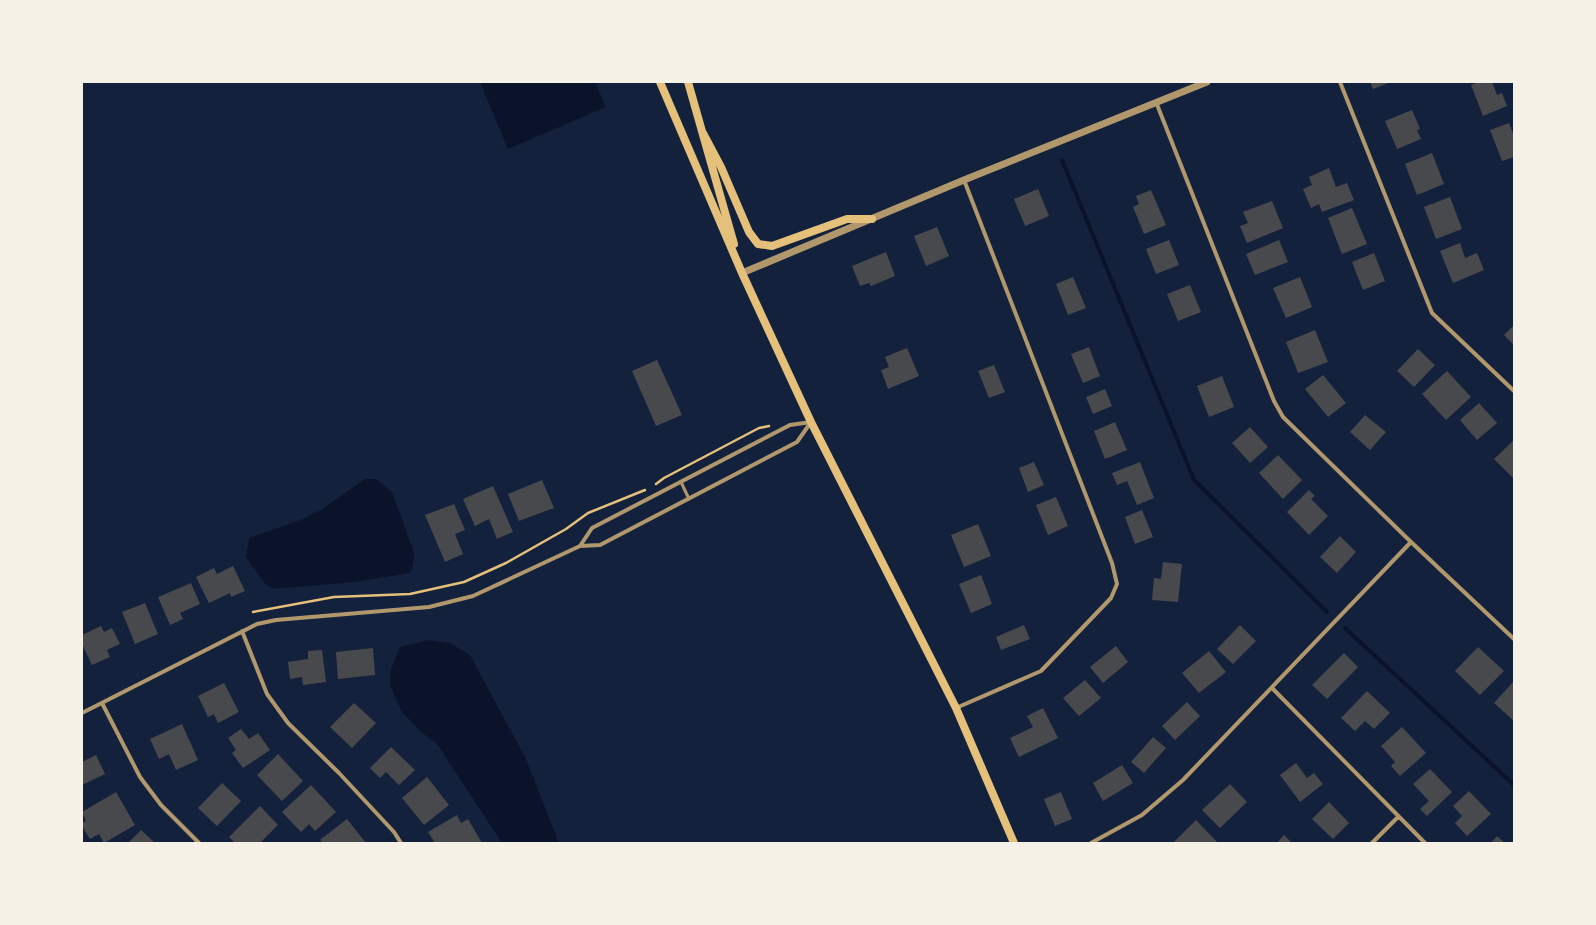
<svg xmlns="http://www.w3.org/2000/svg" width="1596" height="925" font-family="'Exo 2',sans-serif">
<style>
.water{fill:#0b132b}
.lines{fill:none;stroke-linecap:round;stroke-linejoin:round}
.stream{stroke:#0b132b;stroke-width:4}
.building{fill:#48494c}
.path{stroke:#e5c07b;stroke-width:2.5}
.service{stroke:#b1986c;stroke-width:3}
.minor{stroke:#b1986c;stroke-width:4}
.tertiary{stroke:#b1986c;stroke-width:7}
.secondary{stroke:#e5c07b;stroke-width:8}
</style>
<rect width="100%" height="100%" fill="#14213d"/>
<!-- water -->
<path class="water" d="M480,82h115l11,25 -98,42z
M365,479h11l16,13 22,61 -1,12 -3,8 -56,9 -80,7 -9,-5 -19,-27 3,-19 54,-19 18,-9z
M428,640l22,3 20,12 56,104 33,84h-57l-65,-99 -16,-12 -19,-20 -12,-26v-14l10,-25z"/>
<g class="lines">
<!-- stream -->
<path class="stream" d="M1062,160l132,320 133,132
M1345,628l169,157"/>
</g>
<!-- building -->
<path class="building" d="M1370,82h21l-18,7z
M1479,82h13l5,13 5,-2 5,13 -24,10 -12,-31z
M1412,110l8,19 -3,1 4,9 -24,10 -12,-28z
M1509,123l5,13v21l-12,4 -12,-31z
M1432,153l12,31 -27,11 -12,-31z
M1329,168l7,19 11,-4 7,17 -32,12 -3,-8 -8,4 -8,-19 9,-4 -3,-8z
M1038,189l11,27 -24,10 -11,-27z
M1151,190l15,35 -22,9 -11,-27 6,-3 -3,-8z
M1450,197l12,32 -26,10 -12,-32z
M1272,201l11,27 -36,15 -7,-17 8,-3 -5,-11z
M1352,208l15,36 -25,10 -14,-36z
M937,227l12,29 -23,10 -12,-30z
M1169,240l10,25 -23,9 -10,-25z
M1279,240l9,22 -33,13 -9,-21z
M1460,243l5,15 12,-5 7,17 -31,13 -13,-32z
M886,252l9,24 -24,10 -2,-3 -9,3 -8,-20z
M1374,253l11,28 -22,9 -11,-28z
M1073,277l13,31 -18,7 -12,-31z
M1300,277l12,30 -26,11 -13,-30z
M1190,285l11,27 -23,9 -11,-27z
M1514,325v20l-10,-10z
M1315,330l13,32 -30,11 -12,-31z
M1089,347l11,29 -17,7 -12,-29z
M907,348l12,28 -31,13 -7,-19 8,-3 -4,-10z
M1418,349l17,16 -21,22 -17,-16z
M657,360l25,55 -26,11 -24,-55z
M994,365l11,27 -16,6 -11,-27z
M1447,371l24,26 -25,23 -24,-26z
M1323,375l23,28 -18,14 -23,-28z
M1222,376l12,31 -25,10 -12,-31z
M1105,389l7,17 -19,8 -7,-17z
M1479,403l18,20 -20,17 -17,-20z
M1365,415l21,17 -16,18 -20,-18z
M1115,422l12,28 -22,9 -11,-28z
M1250,427l18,20 -18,16 -18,-20z
M1514,440v39l-20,-20z
M1278,455l24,25 -19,19 -24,-26z
M1034,462l10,23 -16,7 -9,-24z
M1140,462l14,36 -17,7 -10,-24 -10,4 -5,-12z
M542,480l12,28 -35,13 -11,-27z
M493,486l20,46 -16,7 -8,-20 -14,7 -12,-27z
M1309,490l6,6 -4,3 17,17 -19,19 -22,-23z
M1056,497l12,29 -20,9 -12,-30z
M454,504l11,26 -10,4 8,20 -18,8 -20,-47z
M1142,510l11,27 -18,7 -10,-27z
M978,524l13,32 -27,11 -13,-32z
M1340,536l16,16 -19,21 -17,-16z
M1163,562l19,2 -4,38 -26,-2 2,-22 7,1z
M233,566l12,25 -14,6 -1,-4 -21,10 -13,-26 18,-9 3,6z
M981,575l11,29 -21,9 -12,-29z
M191,583l9,21 -20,9 3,6 -13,6 -12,-28z
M145,603l13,31 -23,10 -13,-32z
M1024,625l6,14 -29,11 -5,-13z
M1240,625l16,16 -23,23 -16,-15z
M101,626l3,6 8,-4 8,16 -13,6 3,7 -18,8 -10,-21v-9z
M1116,646l12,16 -25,21 -13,-16z
M1478,647l26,24 -24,24 -25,-24z
M373,648l2,27 -37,4 -2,-27z
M322,650l4,32 -23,3 -1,-8 -12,2 -2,-17 20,-3v-8z
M1209,651l17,21 -27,21 -17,-20z
M1344,653l14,14 -31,32 -15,-14z
M1085,680l16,18 -22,18 -16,-18z
M1513,682l1,1v38l-20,-18z
M224,683l15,29 -21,11 -4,-9 -6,3 -10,-21z
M1367,691l23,22 -16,16 -9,-8 -10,10 -14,-13z
M1187,702l13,14 -25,24 -13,-14z
M354,703l22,20 -24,25 -22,-21z
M1043,708l15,30 -39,19 -9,-19 23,-11 -6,-11z
M182,724l16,36 -22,10 -7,-16 -10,5 -9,-20z
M1402,727l24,26 -26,23 -9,-10 4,-4 -14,-16z
M241,729l8,10 9,-6 12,17 -27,18 -11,-15 4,-3 -8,-12z
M1153,737l13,11 -22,25 -13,-11z
M391,747l24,23 -16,15 -13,-13 -6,6 -10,-10z
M278,754l25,27 -21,20 -25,-26z
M96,755l9,19 -23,11v-23z
M1296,763l11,15 7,-5 9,11 -23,18 -20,-27z
M1122,765l11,18 -30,18 -10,-18z
M1430,769l22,23 -25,24 -7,-7 9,-8 -16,-17z
M427,777l22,28 -25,20 -22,-27z
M222,783l19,18 -24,25 -19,-18z
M1230,784l17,18 -27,26 -18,-18z
M311,785l25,27 -21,19 -6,-7 -8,8 -19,-20z
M1469,791l22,23 -24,22 -12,-13 7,-7 -9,-10z
M116,792l19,33 -31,18 -5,-9 -9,5 -8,-13v-3l4,-2 -4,-9z
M1061,792l11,27 -17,7 -11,-27z
M1329,802l20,21 -16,16 -21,-20z
M260,806l18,19 -18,18h-25l-6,-6z
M457,815l4,8 7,-4 14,24h-47l-7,-11z
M347,819l19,24h-43l-3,-3z
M1196,820l22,23 -44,-1z
M141,830l14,13h-27z
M1284,835l8,8h-15z
M1497,836l8,7h-14z"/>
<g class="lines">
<!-- path -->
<path class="path" d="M656,484l8,-6 95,-50 10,-2
M253,612l81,-15 76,-3 54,-12 42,-19 60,-34 22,-16 57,-23"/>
<!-- service -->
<path class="service" d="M681,482l8,17"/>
<!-- minor -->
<path class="minor" d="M1340,82l92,231 82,78
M1156,102l118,299 9,16 128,125 103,97
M580,546l12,-18 198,-103 21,-3
M242,631l25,63 21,29 51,50 55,59 7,11
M1272,688l153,155
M102,703l38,74 21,28 38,38
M956,708l85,-37 70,-73 6,-14 -5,-21 -148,-383
M82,713l175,-89 19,-4 153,-13 44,-11 107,-50 20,-1 197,-103 14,-20
M1091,843l51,-28 41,-35 228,-238
M1372,843l26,-26"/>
<!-- tertiary -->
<path class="tertiary" d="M742,273l222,-93 243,-98"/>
<!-- secondary -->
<path class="secondary" d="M660,82l82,191 69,149 145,286 58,135
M688,82l46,162
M703,133l18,34 28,65 9,12 14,2 75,-27h25"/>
</g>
<!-- border -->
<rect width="1596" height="925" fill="none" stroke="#f6f1e7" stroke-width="166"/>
</svg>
